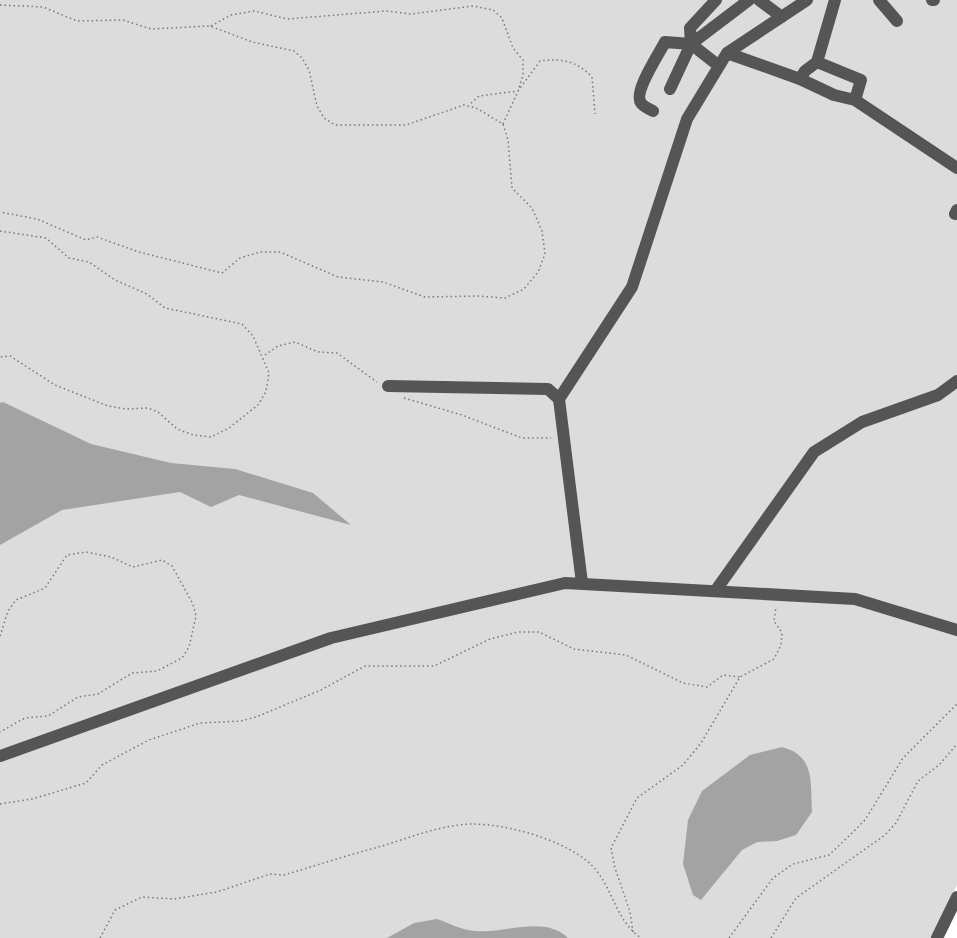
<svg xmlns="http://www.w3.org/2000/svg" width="957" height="938" font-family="'Archivo Narrow',sans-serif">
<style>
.green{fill:#dcdcdc}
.water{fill:#a3a3a3}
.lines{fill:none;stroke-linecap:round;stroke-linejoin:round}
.path{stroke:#777;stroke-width:1.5;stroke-dasharray:1.5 3;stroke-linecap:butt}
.minor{stroke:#555;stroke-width:12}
</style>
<rect width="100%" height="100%" fill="#fff"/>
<!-- green -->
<path class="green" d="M0,0h957v885l-26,53h-931z"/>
<!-- water -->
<path class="water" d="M3,402l88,42 80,19 64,6 78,24 38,32 -112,-30 -28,12 -31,-15 -118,18 -62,35v-142z
M782,747c34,9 28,36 30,65l-16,23 -19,6 -20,1 -15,8 -41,50 -8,-5 -10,-31 5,-44 14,-29 48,-36z
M437,919c10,3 20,9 31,11 32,7 74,-17 100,8h-181l27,-15z"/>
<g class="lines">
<!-- path -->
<path class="path" d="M0,5l43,2 34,14 46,-1 28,9 59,-3 42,16 42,9 8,7 7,12 8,36 7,12 11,7h71l58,-20 12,3 27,16 5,16 4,48 20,20 10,23 3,23 -7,18 -14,17 -19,9 -28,-2 -52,1 -42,-15 -45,-5 -58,-25h-20l-20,6 -18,15 -83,-21 -42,-15 -11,3 -49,-21 -37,-7
M211,26l20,-11 23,-4 33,8 99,-8 25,3 62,-8 20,4 9,8 11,30 10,12v15l-5,16 -39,5 -10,9
M503,124l15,-33 22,-30c21,-3 37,0 52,16l3,37
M0,231l46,7 23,20 20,4 26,18 32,14 18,14 77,16 11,12 16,37 -3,18 -7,13 -30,24 -18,9 -18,-2 -16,-6 -19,-17 -10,-4 -22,1 -18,-3 -53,-21 -45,-29 -10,1
M265,355l13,-9 17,-4 23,10 19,1 40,29
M404,398l58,17 60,23h29
M0,636l8,-25 8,-11 29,-12 22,-33 19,-3 25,5 22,10 29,-7 10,6 21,38 3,12 -7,31 -7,11 -25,13 -25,2 -34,21 -20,3 -30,19 -23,2 -25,14
M0,804l32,-5 54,-16 16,-18 47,-25 51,-17 41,-2 15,-4 65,-27 44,-24h69l56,-27 28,-7h21l35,17 52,6 57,28 24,4 16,-12 17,2
M633,932l-3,-20 -15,-44 -4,-20 26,-50 46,-33 18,-22 39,-66 34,-18 7,-14 1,-12 -8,-12 2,-14
M100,938l15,-28 27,-13 32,2 43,-7 53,-18 14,1c30,-9 61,-19 91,-27 32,-9 63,-23 97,-24 35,0 88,15 115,37 26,21 26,58 54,77
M729,938l44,-60 20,-14 36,-9 21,-20 15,-15 38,-62 54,-54
M771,938l25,-40 89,-63 11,-12 22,-42 21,-16 18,-21"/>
<!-- minor -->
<path class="minor" d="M716,0l-26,28 1,16 28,22
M759,0l23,17
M879,0l18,21
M932,0h2
M727,53l73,26 34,16 21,5 102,68
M817,62l44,18 -6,20
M800,79l5,-8 12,-9 18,-62
M670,89l21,-45 58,-44
M653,111c-4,-2 -9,-4 -12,-8 -8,-11 18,-49 24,-61l26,2
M955,214l2,-4
M388,386l160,3 11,10
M582,583l-23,-184 73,-112 55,-168 40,-66 80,-53
M716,590l98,-138 48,-30 76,-27 19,-14
M0,756l331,-118 234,-55 290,16 102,31
M937,938l20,-41"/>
</g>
</svg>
